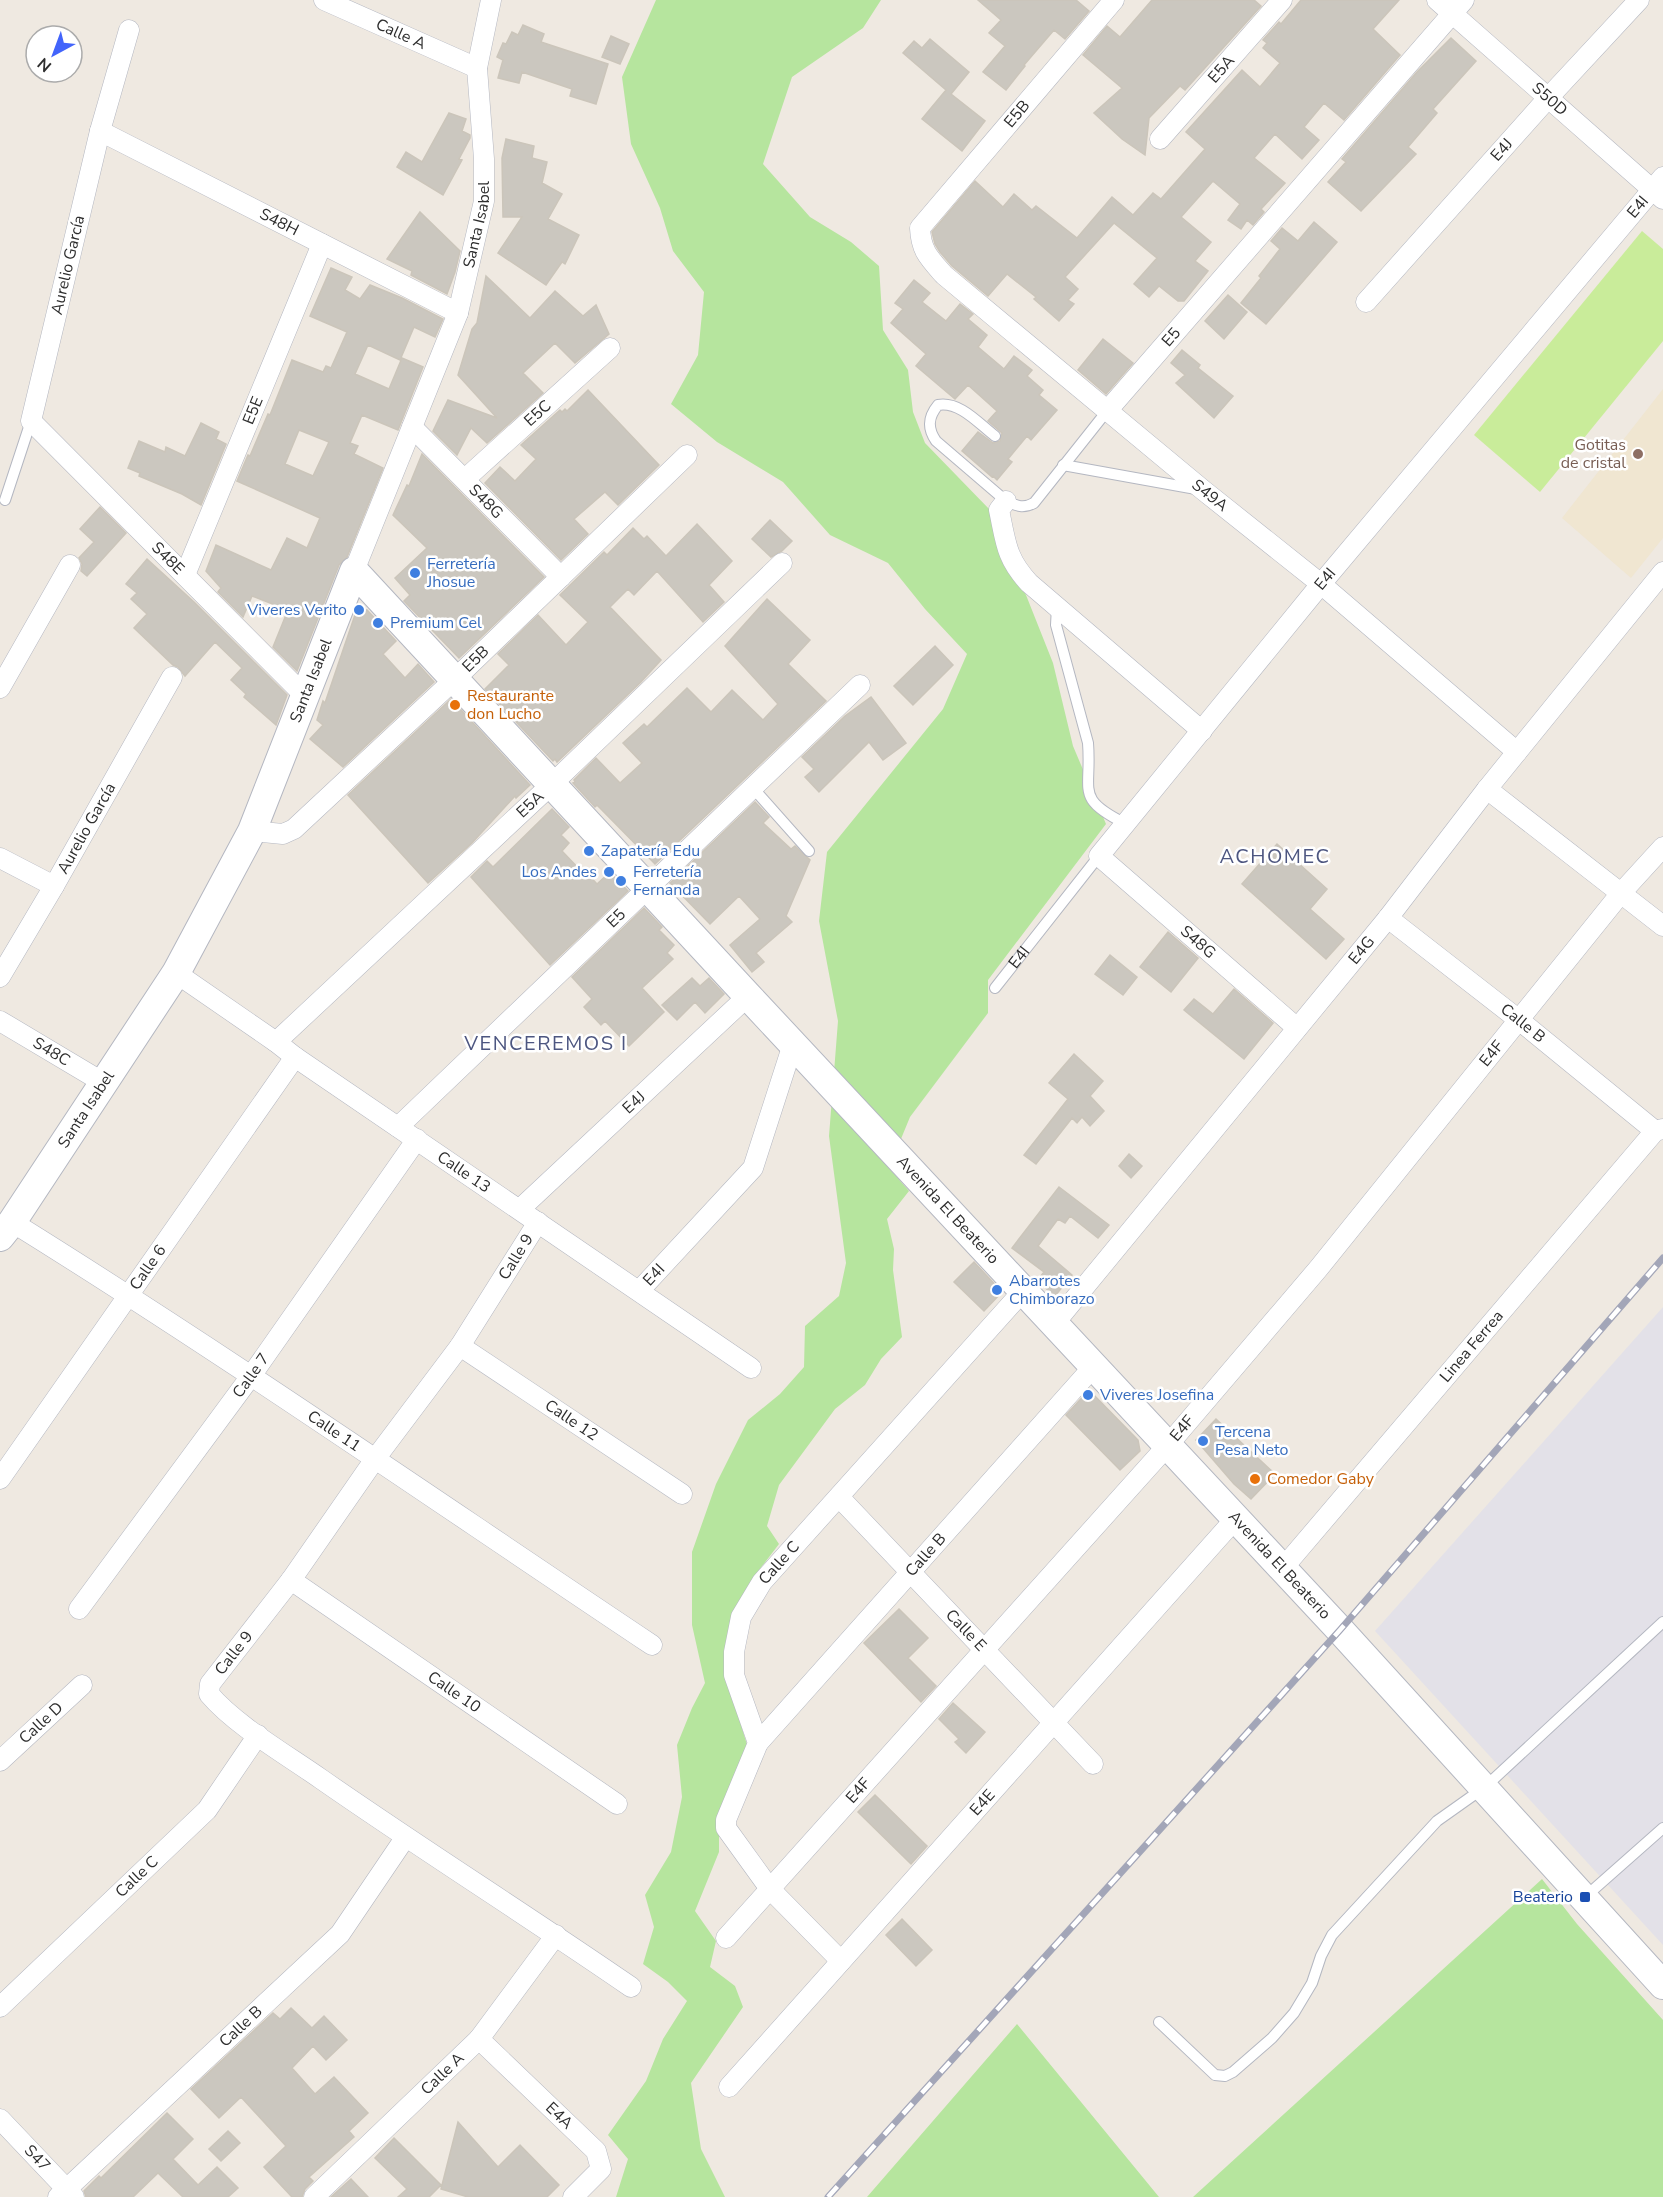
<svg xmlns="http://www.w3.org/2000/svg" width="1663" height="2197" font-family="'Nunito Sans',sans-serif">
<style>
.industrial{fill:#e3e1e8}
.education{fill:#f0e6d1}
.green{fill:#b6e59e}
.pitch{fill:#c9ec9a}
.building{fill:#cbc7bf;stroke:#cbc5ba;stroke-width:1.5;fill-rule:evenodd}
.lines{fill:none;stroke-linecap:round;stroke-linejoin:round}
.lane-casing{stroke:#b4b7c1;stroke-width:12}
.street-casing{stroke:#b4b7c1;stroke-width:21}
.secondary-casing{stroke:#b4b7c1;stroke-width:30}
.lane{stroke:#fff;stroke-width:10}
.street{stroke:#fff;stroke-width:20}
.secondary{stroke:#fff;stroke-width:28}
.rail-casing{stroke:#a3a6b8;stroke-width:7}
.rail{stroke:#fff;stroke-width:4.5;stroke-dasharray:14;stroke-linecap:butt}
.education-dot{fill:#8d6e63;stroke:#fff;stroke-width:2}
.shop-dot{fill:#3f7fe0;stroke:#fff;stroke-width:2}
.food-dot{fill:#e8710a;stroke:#fff;stroke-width:2}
.transit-dot{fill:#1a4fb4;stroke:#fff;stroke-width:2}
.labels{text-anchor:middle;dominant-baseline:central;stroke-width:5;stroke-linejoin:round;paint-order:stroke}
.street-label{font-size:16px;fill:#2e2e2e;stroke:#fff}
.education-label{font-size:16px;fill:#785e54;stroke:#fff;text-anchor:end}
.shop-label{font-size:16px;fill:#366cbe;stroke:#fff;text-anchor:start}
.food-label{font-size:16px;fill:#c56008;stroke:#fff;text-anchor:start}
.transit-label{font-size:16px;fill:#164399;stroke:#fff;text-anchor:end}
.quarter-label{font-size:20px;letter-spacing:1.5px;fill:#4d5680;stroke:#fff}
</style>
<rect width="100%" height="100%" fill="#efe9e1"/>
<!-- industrial -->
<path class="industrial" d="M1663,1307v638l-288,-314z"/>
<!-- education -->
<path class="education" d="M1663,389v149l-32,40 -69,-60z"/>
<!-- green -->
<path class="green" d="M656,0h225l-18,28 -71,49 -29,87 47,53 41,25 28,24 4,64 25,40 5,42 12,31 66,68 10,43 25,41 27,68 20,83 33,78 -118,156v33l-78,104 -21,51 20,23 -22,28 7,30 -1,21 9,67 -21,22 -16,26 -30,24 -56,76 -12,41 12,18 -26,34 -21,36 -6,61 22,73 -29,68v36l-24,59 21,30 -6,26 25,19 8,21 -52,76 10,66 24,48h-109l12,-38 -20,-24 38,-54 17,-42 24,-38 -19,-19 -25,-18 11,-37 -9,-32 26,-43 11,-55 -5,-52 15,-37 13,-25 -13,-58v-73l24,-68 32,-64 32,-26 24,-27 1,-41 34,-30 7,-33 -17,-127 9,-115 -19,-100 8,-69 116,-143 24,-55 -42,-45 -37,-46 -58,-28 -47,-53 -66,-40 -46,-38 27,-49 6,-63 -31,-41 -13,-43 -29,-64 -9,-67z
M1542,1879l35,45 86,96v177h-470z
M1017,2024l142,173h-292z"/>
<!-- pitch -->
<path class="pitch" d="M1642,231l21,18v92l-123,151 -66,-57z"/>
<!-- building -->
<path class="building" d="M978,0h98l13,11 -24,28 -11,-9 -30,35 1,1 -19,24 -23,-18 22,-26 -16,-13 12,-13z
M1152,0h102l7,6 -76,84 -5,-4 -31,32 -4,37 -23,-16 -28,-26 28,-25 -39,-33 24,-29 13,11z
M1301,0h98l-26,29 27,26 -56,65 -20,-17 -20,24 15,13 -17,19 -27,-25 -21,24 31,25 -24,26 3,3 -11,13 -6,-5 -6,9 -13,-9 12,-16 -27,-23 -32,36 30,25 -16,19 13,10 -24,30h-6l-19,-15 -10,11 -15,-13 23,-26 -43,-35 -49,54 13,12 -10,11 6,4 -15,17 -25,-22 2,-2 -29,-23 -19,22 -36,-30 -12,-14 -5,-8 -3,-12 43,-51 28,26 11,-13 18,16 4,-4 41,32 35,-41 21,18 20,-22 8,6 44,-50 -19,-17 56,-62 18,17 20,-24 -17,-15 4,-5 -4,-3 16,-18 2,2z
M523,25l21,9 -3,8 67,22 -12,40 -26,-8 2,-7 -50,-17 -3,11 -21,-5 5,-18 -6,-3 6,-14 3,1 6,-12 6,3z
M611,36l18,8 -9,20 -18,-7z
M1451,38l25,23 -43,48 4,4 -29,34 8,7 -55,57 -33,-29 18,-20 -4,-3 75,-87z
M930,39l39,33 -18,22 34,27 -23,30 -40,-32 24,-29 -43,-37 11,-12 8,7z
M449,113l17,6 -4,12 8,4v3l-11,21 3,1 -19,35 -46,-28 9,-15 16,10z
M506,139l28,7 -2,12 15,4 -5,21 20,11 -14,25 31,16 -14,29 -3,-2 -16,23 -48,-32 24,-36h-19l-1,-59z
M420,212l40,39 -5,21 -8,22 -36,-19 1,-4 -25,-12z
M1314,222l23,20 -71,82 -25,-21 20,-25 -2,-2 21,-27 -9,-8 11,-13 16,13z
M331,268l21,9 -7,13 15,9 10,-14 32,13 41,21 -8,18 -21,-10 -14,33 -32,-15 -13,29 34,15 13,-31 21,9 -25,63 -36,-15 -12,28 8,3 -4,8 29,14 -36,89 -8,8 -42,106 -24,-24 15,-37 -36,-14 -9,21 -25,-25 3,-4 -15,-17 10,-26 55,25 16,-32 20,10 13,-30 -83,-37 11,-26 2,1 18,-42 2,1 22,-55 31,12 3,-6 5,2 16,-36 -37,-16zM299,430l30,12 -16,34 -28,-12z
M486,276l44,42 25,-27 28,25 13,-11 13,29 -34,29 -20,-20 -32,30 20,20 -56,50 -16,-15 -14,27 -24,-24 15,-31 49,18 -39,-43 14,-46 5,-6z
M914,280l16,13 -8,9 24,19 14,-17 13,10 -5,5 19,16 -9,12 26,22 10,-13 18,14 -5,6 16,14 -4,5 18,15 -26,30 -4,-4 -19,23 4,3 -15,18 -4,-4 -1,1 -30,-26 16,-19 15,11 7,-2 2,-8 -14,-12 9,-10 -29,-26 -13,14 -39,-33 10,-12 -35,-31 12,-14 -8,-6z
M1228,295l19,17 -23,27 -19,-18z
M1103,339l30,24 -27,31 -28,-24z
M1182,350l18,15 -2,3 35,28 -19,22 -38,-35 9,-8 -14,-12z
M588,390l71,75 -41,40 -13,-13 -31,27 14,15 -27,26 -76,-77 15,-16 15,14 21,-22 -15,-14 39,-35 2,2 3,-3 2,2z
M201,423l18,9 -3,7 10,5 -25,61 -19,-11 -43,-18 1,-3 -12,-5 11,-27 26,11 1,-5 19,9z
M422,454l122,123 -85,81 -55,-57 6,-6 -15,-17 32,-30 -34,-33 14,-30 2,1z
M100,507l26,26 -39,43 -6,-5 1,-7 -3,-6 15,-16 -14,-13z
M770,520l22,21 -10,10 -11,6 -19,-18z
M697,524l35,37 -23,24 15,17 -21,20 -46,-51 -23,24 -6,-6 -18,18 51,53 -20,22 -84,80 -2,-3 -2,2 -68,-72 24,-24 -11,-11 40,-39 28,30 22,-23 -28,-27 44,-43 3,3 26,-27 11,11 3,-3 19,20z
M147,559l47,43 93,93 -11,30 -32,-28 2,-3 -15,-14 11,-12 -27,-26 -30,34 -7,-9 -5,-2 -39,-37 13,-14 -16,-15 6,-6 -11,-9z
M767,599l43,41 -22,24 38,37 -171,163 -58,-59 -2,2 -22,-24 2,-1 -1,-2 22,-22 24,25 22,-20 -19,-20 21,-19 3,3 40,-39 24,24 21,-22 31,30 15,-16 -53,-58z
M357,609l10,1 29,31 -13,13 22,24 13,-14 16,18 -91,85 -33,-28 13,-14 -6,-5 6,-19 2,2z
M935,646l18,19 -40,40 -19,-19z
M871,697l35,46 -23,17 -14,-18 -50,50 -14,-15 9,-8 -12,-12 43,-41z
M451,699l79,86 -14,13 -1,-2 -43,47 -44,40 -80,-88z
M755,802l14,15 -6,6 28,26 4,-3 15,14 -24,56 6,6 -36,31 8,9 -12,10 -22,-27 30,-26 -21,-23 -29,28 -40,-41z
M552,809l17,18 -8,8 8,8 -7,8 21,22 2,-2 12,13 13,-12 18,19 -78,74 -79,-88 16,-16 6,6z
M1277,844l50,45 -17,20 34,30 -18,20 -84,-75z
M644,908l18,19 -3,3 15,15 -7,8 6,6 -31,29 22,24 -35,34 -24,-25 -4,4 -17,-18 8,-8 -20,-22z
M1168,932l30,26 -27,34 -31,-25z
M1110,955l27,22 -14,18 -28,-21z
M692,978l8,8 9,-8 15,16 -19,19 -10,-11 -18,18 -15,-15z
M1234,989l39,34 -29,36 -60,-49 10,-11 19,15z
M1074,1054l29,27 -13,15 14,15 -14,15 -8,-9 -5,6 -5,-5 -36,46 -12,-9 44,-56 -19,-16z
M1129,1154l13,12 -11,12 -12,-12z
M1059,1187l50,38 -11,13 -28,-22 -5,7 -7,-4 -20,27 34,29 -17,21 -18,-15 7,-9 -32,-24z
M974,1262l28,30 -18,19 -30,-29z
M1089,1390l49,50 2,11 -20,19 -54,-55z
M1216,1419l59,55 -24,25 -17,-15 -38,-44z
M899,1609l29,29 -20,20 28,28 -15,16 -57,-59z
M953,1703l32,29 -19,21 -11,-11 4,-3 -20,-20z
M875,1795l52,51 -16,18 -53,-52z
M902,1919l30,31 -16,16 -30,-31z
M291,2008l21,20 12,-12 23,24 -21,20 -13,-14 -21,22 23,26 19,-17 34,36 -19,18 5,6 -45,40 4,4 -8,8 -3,8h-10l-28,-30 22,-21 -45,-49 -22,21 -28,-29 82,-76 7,6z
M167,2113l26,26 -20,20 25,26 19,-18 21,21 -10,9h-45l-25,-24 -25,24h-47l-2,-6 15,-15 2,2z
M458,2122l40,45 22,-22 39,40 -12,12h-79l-27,-8z
M228,2131l12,12 -19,18 -12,-12z
M394,2138l47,47 -12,12h-31l9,-8 -32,-31z
M351,2179l17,18h-37z"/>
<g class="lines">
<!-- lane casing -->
<g class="lane-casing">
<g id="lane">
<path d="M995,436c-16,-12 -35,-35 -57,-31 -10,12 -11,23 -2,36l70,60c11,5 17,8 28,2l73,-92"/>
<path d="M1063,465l133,24"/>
<path d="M5,500l26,-79"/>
<path d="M1057,607l-1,18 32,118c4,49 -14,55 38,81"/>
<path d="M753,788l56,63"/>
<path id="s1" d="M995,988l104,-132"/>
<path d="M1585,1897l78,-69"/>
<path d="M1159,2022l56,53 10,1 8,-4 39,-34 22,-25 18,-30 9,-27 11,-21 105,-114 48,-34 178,-165"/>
</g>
</g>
<!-- street casing -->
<g class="street-casing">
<g id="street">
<path id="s2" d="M324,0l153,68"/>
<path id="s3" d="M1114,0l-194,228c1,23 9,30 24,47l259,215 118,94 196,168"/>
<path id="s4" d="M1437,0l226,199"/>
<path id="s5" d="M129,30l-29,101 -69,290 275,276"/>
<path id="s6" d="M100,131l358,182"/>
<path id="s7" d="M1160,139l122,-139"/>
<path id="s8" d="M1366,302l182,-204 91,-98"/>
<path id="s9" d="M1107,411l357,-411"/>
<path id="s10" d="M412,427l149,150"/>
<path id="s11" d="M465,479l145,-131"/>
<path d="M1006,501l-7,9c7,33 7,48 30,73l173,148"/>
<path id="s12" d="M354,571l104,-258 26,-112v-42l-7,-91 14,-68"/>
<path id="s13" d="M185,575l137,-331"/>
<path d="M0,688l70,-123"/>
<path d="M1487,789l176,137"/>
<path id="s14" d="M252,831l31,3 11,-5 161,-150 232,-224"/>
<path d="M0,858l54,28"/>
<path id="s15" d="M1388,918l131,102 136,111"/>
<path id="s16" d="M176,973l100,69 19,15 456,311"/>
<path id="s17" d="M0,977l54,-91 118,-209"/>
<path id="s18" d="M0,1021l104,62"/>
<path id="s19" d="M1297,1028l-198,-172 222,-272 342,-407"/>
<path id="s20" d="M276,1042l276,-258 230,-221"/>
<path id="s21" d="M398,1127l462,-442"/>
<path id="s22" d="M520,1209l228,-213"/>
<path id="s23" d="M12,1222c217,135 427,281 640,423"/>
<path d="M538,1222l-78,124 -85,113 -84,121 -81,104 -1,10c26,31 78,61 112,85 102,71 207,137 310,208"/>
<path id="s24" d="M639,1291l114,-123 40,-124"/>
<path id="s25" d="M1054,1324l334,-406 99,-129 176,-217"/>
<path id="s26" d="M460,1346l222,148"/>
<path id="s27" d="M0,1479l295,-422"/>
<path id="s28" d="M839,1497l254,267"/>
<path id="s29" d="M1283,1568l372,-437 8,-2"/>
<path id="s30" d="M291,1580l326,224"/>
<path id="s31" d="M79,1609l172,-233 166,-237"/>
<path id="s32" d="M758,1743l336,-377"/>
<path id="s33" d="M0,1761l82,-76"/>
<path id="s34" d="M726,1938l442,-493 150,-176 303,-376 42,-46"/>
<path id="s35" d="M841,1961l-71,-72 -44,-61v-8l32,-77 -24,-68v-23l7,-35 21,-35 261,-291"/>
<path id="s36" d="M0,2007l207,-197 51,-75"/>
<path id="s37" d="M479,2039l117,112 5,18 -28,28"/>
<path id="s38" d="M729,2087l507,-569"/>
<path id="s39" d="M0,2119l74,78"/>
<path id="s40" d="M58,2197l282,-263 65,-96"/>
<path id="s41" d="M314,2197l165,-158 77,-104"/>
</g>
</g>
<!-- secondary casing -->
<g class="secondary-casing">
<g id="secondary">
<path id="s42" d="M0,1237l12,-15 164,-249 76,-142 102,-260 394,425 592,634 323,355"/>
</g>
</g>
<!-- lane -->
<use href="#lane" class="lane"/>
<!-- street -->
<use href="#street" class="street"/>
<!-- secondary -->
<use href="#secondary" class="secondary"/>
<!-- rail casing -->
<g class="rail-casing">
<path id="rail" d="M828,2197l512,-567 323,-372"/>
</g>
<!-- rail -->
<use href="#rail" class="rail"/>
</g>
<!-- markers -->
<circle class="education-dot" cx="1638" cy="454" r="6"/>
<g class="shop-dot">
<circle cx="415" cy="573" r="6"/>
<circle cx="359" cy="610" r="6"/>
<circle cx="378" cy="623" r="6"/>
<circle cx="589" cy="851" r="6"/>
<circle cx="609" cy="872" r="6"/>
<circle cx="621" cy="881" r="6"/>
<circle cx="997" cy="1290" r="6"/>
<circle cx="1088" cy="1395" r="6"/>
<circle cx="1203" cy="1441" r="6"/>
</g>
<g class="food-dot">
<circle cx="455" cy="705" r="6"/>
<circle cx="1255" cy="1479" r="6"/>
</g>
<rect class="transit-dot" x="1579" y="1891" width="12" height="12" rx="3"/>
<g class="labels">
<!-- street labels -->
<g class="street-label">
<text stroke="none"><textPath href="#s2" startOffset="84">Calle A</textPath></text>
<text stroke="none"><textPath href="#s7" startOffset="93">E5A</textPath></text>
<text stroke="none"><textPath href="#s4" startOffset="150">S50D</textPath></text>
<text transform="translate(1017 114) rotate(-50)">E5B</text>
<text stroke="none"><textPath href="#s8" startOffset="204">E4J</textPath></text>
<text stroke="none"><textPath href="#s19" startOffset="1106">E4I</textPath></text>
<text stroke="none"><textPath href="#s6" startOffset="201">S48H</textPath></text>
<text stroke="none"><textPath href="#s12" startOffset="369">Santa Isabel</textPath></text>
<text transform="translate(68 265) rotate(-77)">Aurelio García</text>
<text stroke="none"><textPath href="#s9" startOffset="98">E5</textPath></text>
<text stroke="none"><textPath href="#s13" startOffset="178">E5E</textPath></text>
<text stroke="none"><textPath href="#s11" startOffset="98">E5C</textPath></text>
<text stroke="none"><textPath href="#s3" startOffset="699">S49A</textPath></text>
<text stroke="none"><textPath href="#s10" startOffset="105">S48G</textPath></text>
<text stroke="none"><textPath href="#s5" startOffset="597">S48E</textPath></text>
<text stroke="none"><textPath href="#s19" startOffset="620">E4I</textPath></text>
<text stroke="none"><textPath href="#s14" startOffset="292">E5B</textPath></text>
<text stroke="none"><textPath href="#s42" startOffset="640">Santa Isabel</textPath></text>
<text stroke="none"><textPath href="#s20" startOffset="348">E5A</textPath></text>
<text stroke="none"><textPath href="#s17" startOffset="172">Aurelio García</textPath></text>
<text stroke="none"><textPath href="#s21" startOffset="302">E5</textPath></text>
<text transform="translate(1198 942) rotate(41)">S48G</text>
<text stroke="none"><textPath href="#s25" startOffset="484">E4G</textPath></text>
<text stroke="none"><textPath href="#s1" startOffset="39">E4I</textPath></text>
<text stroke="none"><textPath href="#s15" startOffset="171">Calle B</textPath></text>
<text stroke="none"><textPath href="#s18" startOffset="60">S48C</textPath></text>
<text stroke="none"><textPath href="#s34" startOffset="1170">E4F</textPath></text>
<text stroke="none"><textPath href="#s22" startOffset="156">E4J</textPath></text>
<text stroke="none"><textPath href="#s42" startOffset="154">Santa Isabel</textPath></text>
<text stroke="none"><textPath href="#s16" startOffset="350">Calle 13</textPath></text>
<text stroke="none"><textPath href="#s42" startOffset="1630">Avenida El Beaterio</textPath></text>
<text transform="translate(516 1257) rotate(-58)">Calle 9</text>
<text stroke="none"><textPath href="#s27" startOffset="258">Calle 6</textPath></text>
<text stroke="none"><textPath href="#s24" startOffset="22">E4I</textPath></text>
<text stroke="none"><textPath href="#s29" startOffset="291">Linea Ferrea</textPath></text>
<text stroke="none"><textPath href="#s31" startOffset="290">Calle 7</textPath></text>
<text stroke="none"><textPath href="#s26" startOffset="134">Calle 12</textPath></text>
<text stroke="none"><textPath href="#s34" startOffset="684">E4F</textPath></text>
<text stroke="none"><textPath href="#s23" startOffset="384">Calle 11</textPath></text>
<text stroke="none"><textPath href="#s32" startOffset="252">Calle B</textPath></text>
<text stroke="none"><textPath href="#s35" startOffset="465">Calle C</textPath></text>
<text stroke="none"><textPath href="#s42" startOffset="2116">Avenida El Beaterio</textPath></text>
<text stroke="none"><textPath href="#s28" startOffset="184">Calle E</textPath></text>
<text transform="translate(234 1653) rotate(-52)">Calle 9</text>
<text stroke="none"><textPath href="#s30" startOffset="198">Calle 10</textPath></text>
<text stroke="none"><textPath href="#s33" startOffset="56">Calle D</textPath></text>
<text stroke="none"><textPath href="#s34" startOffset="198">E4F</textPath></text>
<text stroke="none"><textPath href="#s38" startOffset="381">E4E</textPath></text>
<text stroke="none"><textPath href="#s36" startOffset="189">Calle C</textPath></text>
<text stroke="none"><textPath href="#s40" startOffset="250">Calle B</textPath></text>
<text stroke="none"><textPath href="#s41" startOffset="178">Calle A</textPath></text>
<text stroke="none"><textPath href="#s37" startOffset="111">E4A</textPath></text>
<text stroke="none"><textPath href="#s39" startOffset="54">S47</textPath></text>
</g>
<!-- education labels -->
<g class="education-label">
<text x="1626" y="445">Gotitas<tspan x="1626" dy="18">de cristal</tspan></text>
</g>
<!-- shop labels -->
<g class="shop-label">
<text x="427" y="564">Ferretería<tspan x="427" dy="18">Jhosue</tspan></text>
<text x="347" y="610" text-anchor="end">Viveres Verito</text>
<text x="390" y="623">Premium Cel</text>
<text x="601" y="851">Zapatería Edu</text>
<text x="597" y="872" text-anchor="end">Los Andes</text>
<text x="633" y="872">Ferretería<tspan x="633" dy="18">Fernanda</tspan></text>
<text x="1009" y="1281">Abarrotes<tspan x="1009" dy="18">Chimborazo</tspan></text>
<text x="1100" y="1395">Viveres Josefina</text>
<text x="1215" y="1432">Tercena<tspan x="1215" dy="18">Pesa Neto</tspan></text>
</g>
<!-- food labels -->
<g class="food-label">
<text x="467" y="696">Restaurante<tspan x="467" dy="18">don Lucho</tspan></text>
<text x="1267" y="1479">Comedor Gaby</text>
</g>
<!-- transit labels -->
<g class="transit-label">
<text x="1573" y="1897">Beaterio</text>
</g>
<!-- quarter labels -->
<g class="quarter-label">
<text x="1275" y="856">ACHOMEC</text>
<text x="546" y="1043">VENCEREMOS I</text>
</g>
</g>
<!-- north arrow -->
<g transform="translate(54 54) rotate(221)"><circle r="28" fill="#ffffff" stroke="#ababab" stroke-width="1.5"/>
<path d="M0-4.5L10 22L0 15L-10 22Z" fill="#4264fb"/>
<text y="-9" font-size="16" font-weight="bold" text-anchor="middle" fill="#2e2e2e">N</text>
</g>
</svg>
